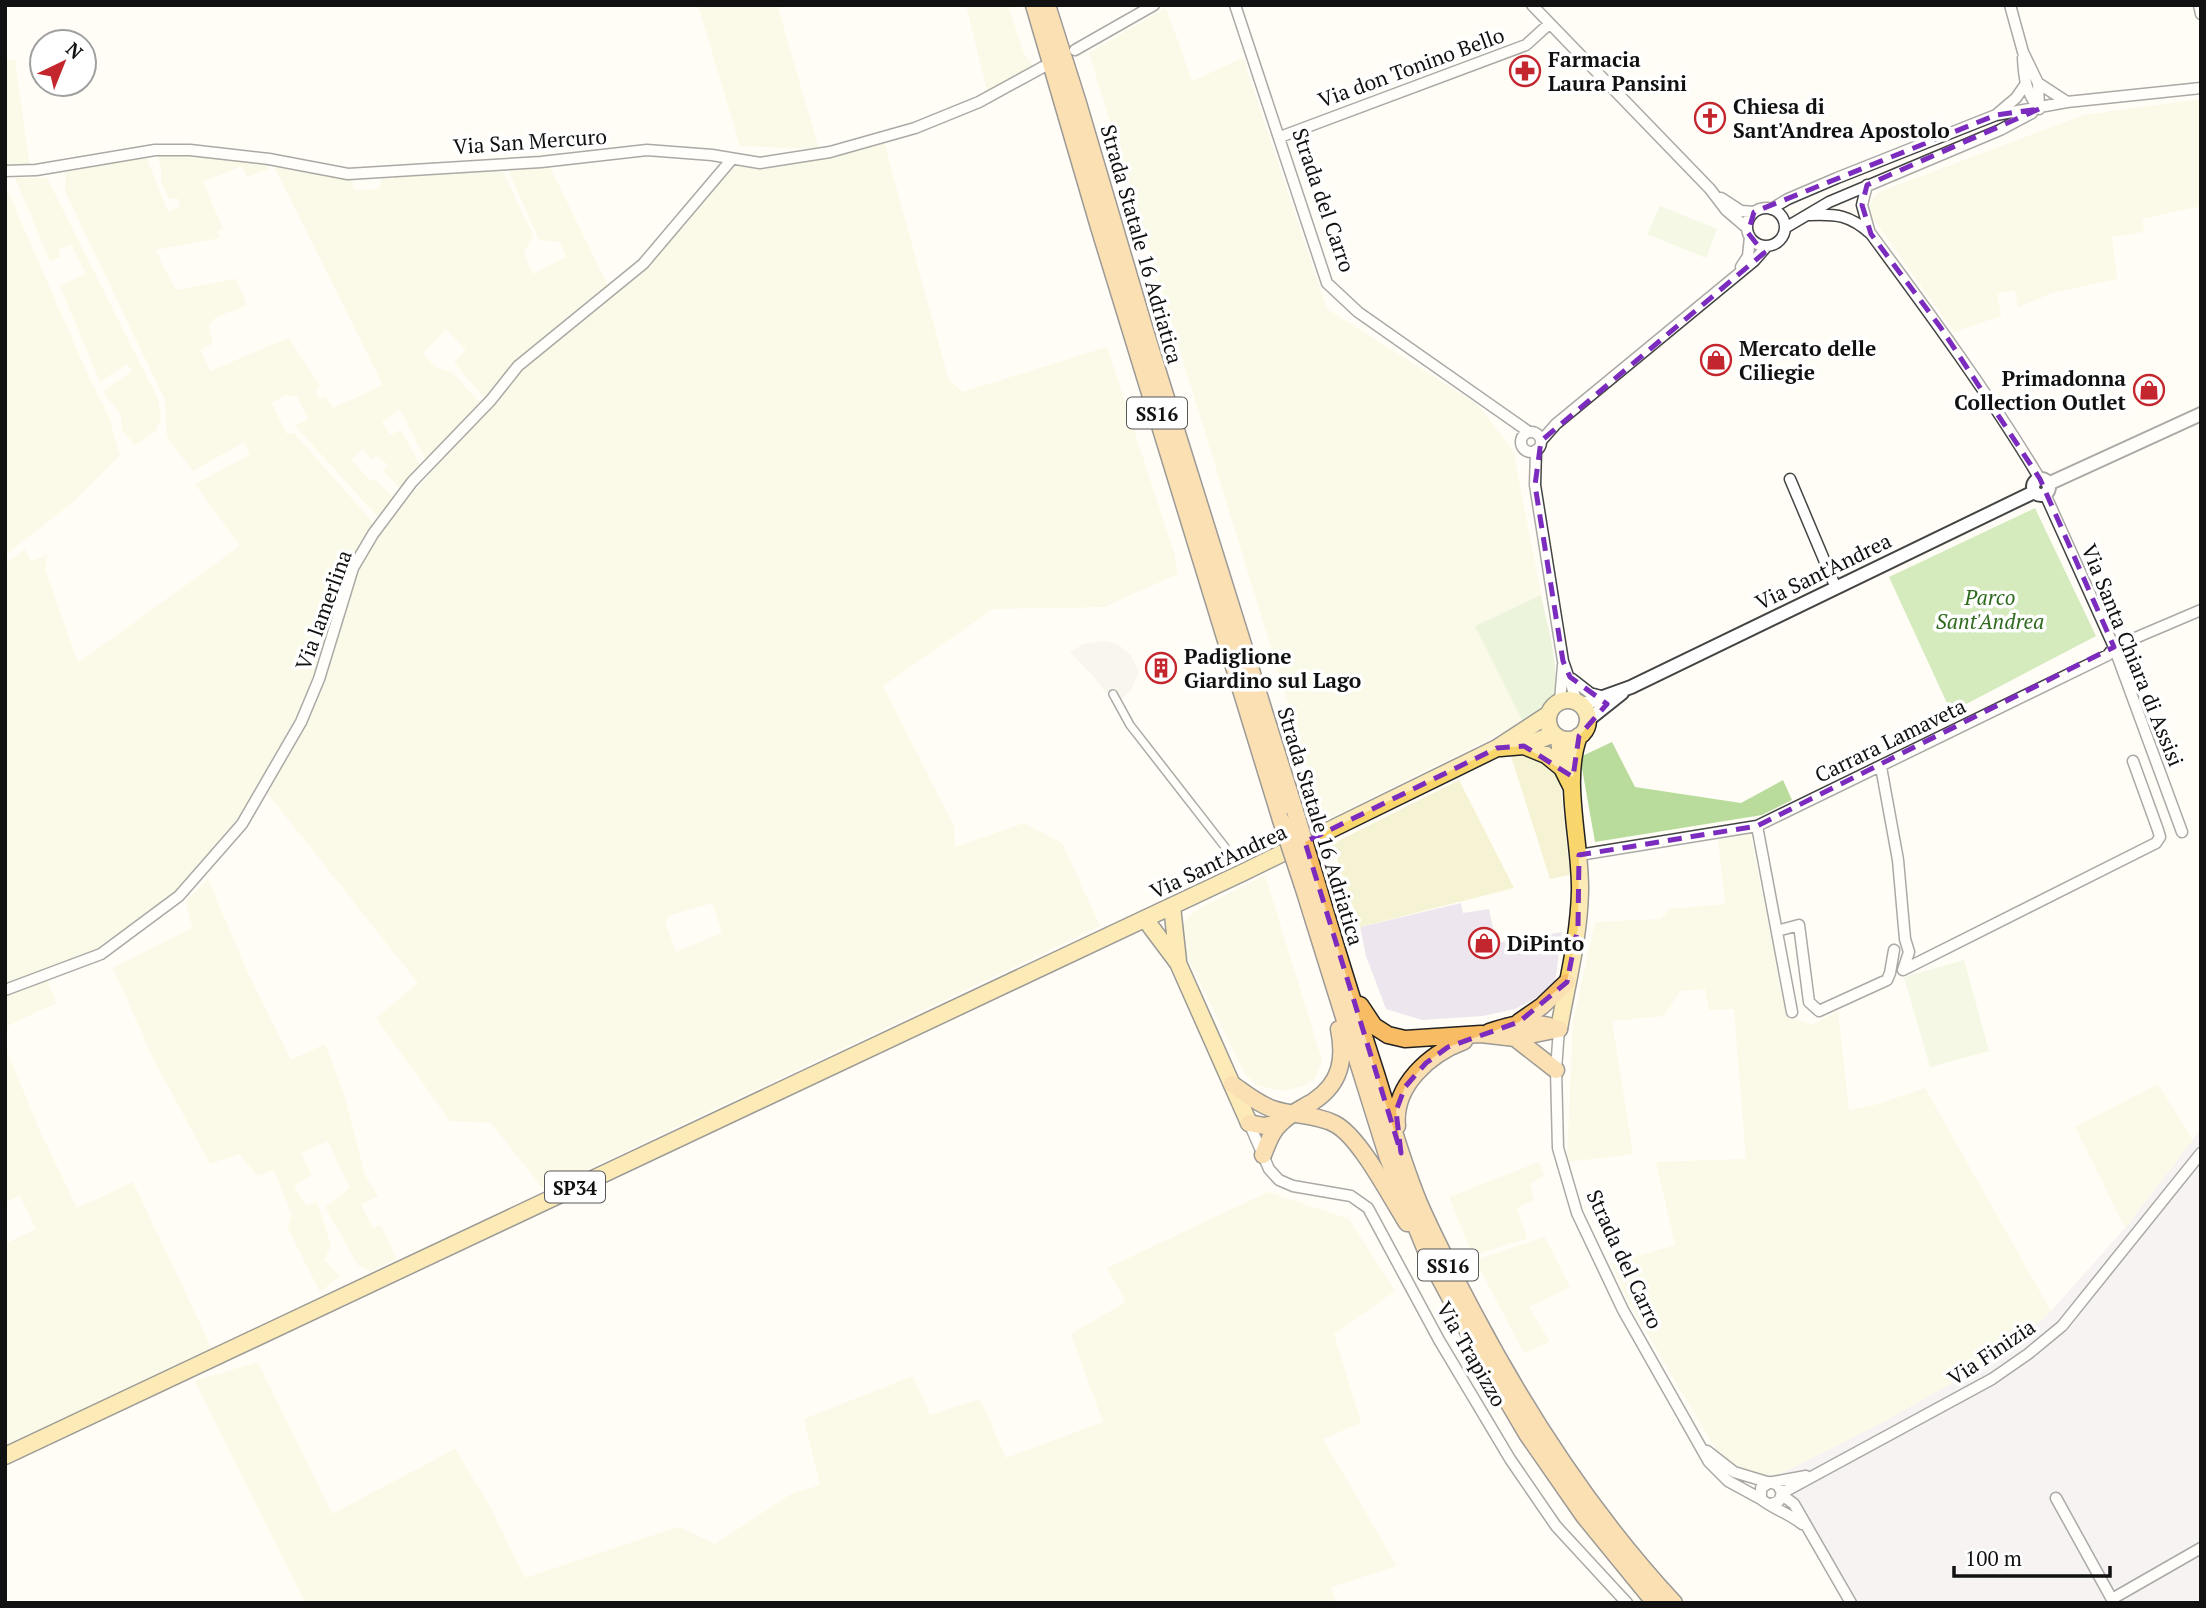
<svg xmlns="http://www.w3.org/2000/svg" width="2206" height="1608" font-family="'PT Serif',serif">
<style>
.industrial{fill:#eee6ef}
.farmland{fill:#f6f3d4;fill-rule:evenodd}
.green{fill:#d5ebbd}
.forest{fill:#b9dc9c}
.pitch{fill:#e6f2cf}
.plaza{fill:#f1ede2}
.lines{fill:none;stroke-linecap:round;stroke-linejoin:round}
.pedestrian-casing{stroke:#444;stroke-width:10}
.minor-casing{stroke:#444;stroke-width:13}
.tertiary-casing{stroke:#444;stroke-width:16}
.primary-casing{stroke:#222;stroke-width:19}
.trunk-casing{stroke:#222;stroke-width:19}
.pedestrian{stroke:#fff;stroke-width:7}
.minor{stroke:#fff;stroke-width:10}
.tertiary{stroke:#fff;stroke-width:12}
.primary{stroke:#f9d66b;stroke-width:16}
.trunk{stroke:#f7bc64;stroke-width:16}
.trunk-bridge-casing{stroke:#222;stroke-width:19;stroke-linecap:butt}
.trunk-bridge{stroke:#f7bc64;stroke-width:16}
.marked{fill:none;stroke:#7b2cbf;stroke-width:5;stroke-dasharray:14 9;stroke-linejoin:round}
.labels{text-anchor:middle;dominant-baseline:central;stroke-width:7;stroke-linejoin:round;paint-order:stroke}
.shield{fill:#fff;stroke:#585858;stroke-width:2}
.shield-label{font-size:19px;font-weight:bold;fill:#111}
.poi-label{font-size:21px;font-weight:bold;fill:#111;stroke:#fff;text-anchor:start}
.street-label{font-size:21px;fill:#111;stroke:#fff}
.park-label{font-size:21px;font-style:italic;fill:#2f6b1f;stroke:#fff}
</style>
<rect width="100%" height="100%" fill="#fffdf5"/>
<!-- industrial -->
<path class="industrial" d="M1461,903l2,10 26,-4 7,34 66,-11 -7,50 -19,16 -21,11 -32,7 -61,4 -36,-11 -20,-53 -6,-29z
M2201,1129v474h-352l-69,-129 107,-54 137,-85 27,-24 74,-83z"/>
<!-- farmland -->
<path class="farmland" d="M698,5h79l42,144 -79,-3z
M966,5h42l16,49 10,13 -46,28z
M1166,8l26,73 51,-23 84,251 150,95 36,46 28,145 -66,31 48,96 -199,99 -235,-768z
M5,60h10l15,108h-25z
M2201,99v107l-59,13 2,13 -32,5 5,42 -65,14 -34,14 -3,-17 -18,4 4,22 -47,16 -83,-116 -1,-10 3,-8 6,-6 205,-77z
M884,142l65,239 14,11 144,-45 67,206 4,21 -74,33 -111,2 -110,77 71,140 1,21 69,-24 38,20 38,83 -556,264 -53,-67 -41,-2 -74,-103 42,-35 -150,-189 44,-87 43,-136 23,-37 144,-166 124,-103 92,-102 36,2 48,-6zM713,903l9,30 -46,19 -11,-30 5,-7z
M183,153l83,10 3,6 -22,8 -5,-11 -39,16 20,47 -5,2 2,7 -65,12 21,40 60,-11 11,26 -31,12 -7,8 4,19 -13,5 10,22 79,-33 31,49 -4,4 3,8 6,-3 8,12 50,-23 -110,-221 78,14 3,12 25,-1 3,-13 117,-8 4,4 30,63 -9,18 9,21 33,-17 -6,-15 -21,-2 -29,-66 1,-6 38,-3 59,121 -92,80 -30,34 -32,-38 12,-12 -20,-21 -23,25 12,13 18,6 28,31 -55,57 -26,-52 -18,13 8,13 11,-5 20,37 -18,24 -20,-20 5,-6 -11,-9 -5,3 -9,-10 -12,10 19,22 4,-2 22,21 -15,20 -86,-94 13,-7 -11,-23 -11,-1 -15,8 16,31 7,-1 82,93 -26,36 -36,123 -27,63 -75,109 -44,46 -35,27 -51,28 -77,27v-421l20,-15 6,12 16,-6 -2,14 33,94 162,-117 -45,-62 55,-29 -6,-13 -51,29 -26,-34 -2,-37 -100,-209 1,-19 79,-18 23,58 13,-6 -4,-8 -8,1 -8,-17v-14l-4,-14z
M15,178h32l111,221 3,18 -5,14 -21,14 -13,-15 -1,-16 -14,-16 -3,-7 28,-20 -5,-7 -27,18 -40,-96 26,-12 -15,-30 -13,6 2,7 -10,4z
M8,192l79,181 21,42 12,40 -48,48 -67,52v-362z
M1510,753l25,4 24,16 11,102 -20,4z
M1459,780l55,108 -154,39 -28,-83z
M1750,832l36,184 26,9 26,-14 11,99 26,-5 50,-17 126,223 -27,24 -45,33 -92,52 -107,54 -12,2 -36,-10 -14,-13 -89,-150 -18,-39 64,-19 -19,-83 90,-3 -12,-150 -25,1 -4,-21 -25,2 -16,25 -52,5 21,133 -66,8 6,-139 22,-101 66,-3 8,-10 56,-5 -7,-67z
M1265,875l57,185 -7,18 -11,8 -21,5 -26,-6 -12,-11 -65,-132 1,-15 9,-12 12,-8z
M208,879l39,92 44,89 34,-16 18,47 22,84 13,21 -17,9 12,23 8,-3 15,34 -26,13 -12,-7 -33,-58 25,-19 -22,-47 -27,12 10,22 -17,11 12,20 11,-4 14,44 -7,14 16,16 -20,16 -32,-63 4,-14 -18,-45 -16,6 -19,-22 -29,10 -57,-106 -40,-90 79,-40 -6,-27z
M46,976l10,27 -51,24v-33z
M5,1046l34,83 38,79 56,-26 80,169 -208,96v-203l31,-15 -16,-33 -15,6z
M2158,1084l35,56 -68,88 -50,-101z
M1539,1162l5,14 -14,8 4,16 -17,8 10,31 -55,16 -23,-58z
M1268,1192l81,27 46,72 -61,43 27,89 -38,16 74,127 -66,21 5,16h-1031l-110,-222 63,-19 74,152 123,-65 35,57 35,72 154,-51 36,17 76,-50 29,-9 -16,-66 109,-43 17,39 50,-16 26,59 97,-36 -32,-88 55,-32 -19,-34z
M1545,1237l25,50 -41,20 21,35 -26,11 -49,-93z"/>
<!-- green -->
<path class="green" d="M2035,508l61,128 -145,76 -62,-135z
M1541,595c5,26 24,86 9,109 -7,10 -16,14 -27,18l-48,-96z"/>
<!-- forest -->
<path class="forest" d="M1612,742l23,45 106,16 42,-23 9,20 -30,15 -167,27 -15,-85z"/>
<!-- pitch -->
<path class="pitch" d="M1660,206l57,23 -11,29 -59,-24z
M1964,960l25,91 -59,16 -26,-90z"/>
<!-- plaza -->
<path class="plaza" d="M1104,641l12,2 15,12 8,17 -8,18 -16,15 -21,-28 -24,-25 14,-8z"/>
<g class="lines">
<!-- pedestrian casing -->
<g class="pedestrian-casing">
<path id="pedestrian" d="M1113,694l17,31 95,122"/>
</g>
<!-- minor casing -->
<g class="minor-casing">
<path id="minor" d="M1235,5l92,278 31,29 171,120
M1532,5l178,184 16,21 21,18
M2010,5l13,47 15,31 1,26
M2199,5l2,9
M1075,50l79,-45
M2023,58c1,21 3,34 16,51
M2038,83l29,19
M1997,114l19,-16 9,-13
M1280,137l246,-92 23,-21
M5,171l31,-1 119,-20h35l79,9 79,15 193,-12 106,-12 65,5 48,8 70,-11 85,-24 64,-26 64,-35
M1867,185l-5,20 7,25
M1721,198l20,13 13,1
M1747 227a19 19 0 1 1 38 0a19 19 0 1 1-38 0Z
M1771,209l17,-10 49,-21 159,-63 71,-13 134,-14
M1810,215c27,-1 40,0 61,19 59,80 118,160 169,245
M1785,228l44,-26 171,-72 32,-17
M1741,267l7,-11 2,-19
M1521 442a10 10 0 1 1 20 0a10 10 0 1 1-20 0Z
M1541,441l15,-17 198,-163 13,-15
M1536,450l-1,35 28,176 14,41
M1790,479l46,109
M2045,494l69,153 68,185
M1572,679l18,14 11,3
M1560,701l3,-36
M1881,767l17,93 7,79 4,13 -6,18 253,-127 4,-6 -2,-7 -25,-69
M1757,826l35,186
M1579,855l178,-29 351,-171 6,-8 87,-37
M1777,931l22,-6 10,77 10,9 68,-31 3,-7 4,-23
M5,990l96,-36 78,-58 63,-72 59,-102 18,-43 34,-111 20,-34 39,-52 79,-82 27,-34 125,-102 89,-105
M1559,1029l-3,41 2,78 19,65 46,97 86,152 19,19 33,18
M1249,1123l20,46 10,11 14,6 58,10 17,12 71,132 71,119 46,67 71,77
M1707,1451l27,21 33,10
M1773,1482l33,-6
M1782,1493l210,-114 36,-25 34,-28 139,-173
M1782,1495l12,9 57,99
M2056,1498l58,105
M1771,1504l8,-3 3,-8 -4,-8 -8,-3 -9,6v11c10,9 28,14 41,25
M2112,1599l89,-51"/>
</g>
<!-- tertiary casing -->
<g class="tertiary-casing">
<path id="tertiary" d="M2033 487a8 8 0 1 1 16 0a8 8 0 1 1-16 0Z
M2048,484l153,-70
M1581,705l50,-18 403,-195
M1588,720l34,-27"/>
</g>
<!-- primary casing -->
<g class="primary-casing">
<path id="primary" d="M1548 720a20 20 0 1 1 40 0a20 20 0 1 1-40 0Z
M1559,738l3,30 9,18
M1524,746l22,9 16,13
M1500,748l24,-2 30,-12
M1172,906l6,55
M1145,919l33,44 71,160
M1559,1029c8,-46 20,-91 21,-138 1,-48 -18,-111 -1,-155
M5,1456l1239,-584 253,-124 52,-34"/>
</g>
<!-- trunk casing -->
<g class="trunk-casing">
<path id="trunk" d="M1034,5l65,222 182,593
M1047,5l31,98 68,231 149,477
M1316,880c19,66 40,132 61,197 13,42 25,85 42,126 16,37 35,73 54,109 55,104 121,205 201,291
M1303,886l85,272 41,100 55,103 43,73 57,82 71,87
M1360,1005l14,21 14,9 17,4 76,-5 34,4 44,-9
M1519,1022l23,-16 25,-24
M1489,1032c28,-9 41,-13 70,-3
M1515,1038l41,32
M1232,1084c13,9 26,20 41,25 20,7 43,5 62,15 25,13 56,74 72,99
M1249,1123l15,3 15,-3
M1397,1126c-4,-40 32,-72 67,-85
M1263,1155c5,-12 9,-25 19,-33 9,-9 21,-14 32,-21 27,-18 31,-42 25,-72"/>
</g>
<!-- pedestrian -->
<use href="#pedestrian" class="pedestrian"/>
<!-- minor -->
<use href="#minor" class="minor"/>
<!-- tertiary -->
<use href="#tertiary" class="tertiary"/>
<!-- primary -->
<use href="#primary" class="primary"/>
<!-- trunk -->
<use href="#trunk" class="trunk"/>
<!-- trunk-bridge casing -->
<g class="trunk-bridge-casing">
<path id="trunk-bridge" d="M1295,811l21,69
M1281,820l22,66"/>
</g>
<!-- trunk-bridge -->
<use href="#trunk-bridge" class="trunk-bridge"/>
</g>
<!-- marked area -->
<path d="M0 0H2206V1608H0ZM2039,109l-172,76 -5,20 9,29 70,94 99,151 74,168 -357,179 -178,29 -1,72 -11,55 -48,40 -71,25 -22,16 -21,24 -9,24 5,42 -96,-311 192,-94 27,-2 49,31 6,-41 28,-32 -37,-27 -7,-16 -28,-176 6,-44 223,-188 -16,-20 6,-21 242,-97z" fill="#fffdf5" fill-opacity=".55" fill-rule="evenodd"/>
<path class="marked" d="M2039,109l-172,76 -5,20 9,29 70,94 99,151 74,168 -357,179 -178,29 -1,72 -11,55 -48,40 -71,25 -22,16 -21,24 -9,24 5,42 -96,-311 192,-94 27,-2 49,31 6,-41 28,-32 -37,-27 -7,-16 -28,-176 6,-44 223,-188 -16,-20 6,-21 242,-97z"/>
<!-- icons -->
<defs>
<g id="pharmacy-ring" transform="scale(1.575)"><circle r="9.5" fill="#fff" stroke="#c4262e" stroke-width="1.5"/><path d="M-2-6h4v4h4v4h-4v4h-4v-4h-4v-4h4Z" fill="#c4262e"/></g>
<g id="church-ring" transform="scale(1.575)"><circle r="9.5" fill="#fff" stroke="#c4262e" stroke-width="1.5"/><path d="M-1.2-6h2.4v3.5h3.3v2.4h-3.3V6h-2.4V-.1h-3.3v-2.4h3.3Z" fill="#c4262e"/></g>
<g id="shop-ring" transform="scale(1.575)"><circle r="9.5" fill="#fff" stroke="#c4262e" stroke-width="1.5"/><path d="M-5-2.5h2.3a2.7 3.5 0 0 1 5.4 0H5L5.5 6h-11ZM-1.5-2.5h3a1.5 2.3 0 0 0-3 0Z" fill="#c4262e"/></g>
<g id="building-ring" transform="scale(1.575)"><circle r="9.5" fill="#fff" stroke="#c4262e" stroke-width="1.5"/><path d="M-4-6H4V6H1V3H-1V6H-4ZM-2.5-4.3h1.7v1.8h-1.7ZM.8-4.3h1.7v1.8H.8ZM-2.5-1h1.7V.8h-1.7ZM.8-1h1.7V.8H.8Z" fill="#c4262e"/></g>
</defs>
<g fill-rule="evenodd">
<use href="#pharmacy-ring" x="1525" y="71"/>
<use href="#church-ring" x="1710" y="118"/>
<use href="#shop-ring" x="1716" y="360"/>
<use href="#shop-ring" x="2149" y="390"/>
<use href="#building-ring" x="1161" y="668"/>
<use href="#shop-ring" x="1484" y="943"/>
</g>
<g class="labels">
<!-- shield labels -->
<g class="shield">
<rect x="1127" y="397.5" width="60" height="31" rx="5"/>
<rect x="545" y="1171.5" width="60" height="31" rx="5"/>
<rect x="1418" y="1249.5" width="60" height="31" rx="5"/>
</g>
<g class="shield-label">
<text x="1157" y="413">SS16</text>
<text x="575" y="1187">SP34</text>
<text x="1448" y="1265">SS16</text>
</g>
<!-- poi labels -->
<g class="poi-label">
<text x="1548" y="59">Farmacia<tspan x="1548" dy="24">Laura Pansini</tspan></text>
<text x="1733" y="106">Chiesa di<tspan x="1733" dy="24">Sant'Andrea Apostolo</tspan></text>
<text x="1739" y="348">Mercato delle<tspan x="1739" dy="24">Ciliegie</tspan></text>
<text x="2126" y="378" text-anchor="end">Primadonna<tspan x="2126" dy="24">Collection Outlet</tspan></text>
<text x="1184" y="656">Padiglione<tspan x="1184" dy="24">Giardino sul Lago</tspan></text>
<text x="1507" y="943">DiPinto</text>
</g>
<!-- street labels -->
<g class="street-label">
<text transform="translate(1411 67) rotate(-20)">Via don Tonino Bello</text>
<text transform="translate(530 141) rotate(-4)">Via San Mercuro</text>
<text transform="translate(1324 200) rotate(71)">Strada del Carro</text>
<text transform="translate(1142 244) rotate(74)">Strada Statale 16 Adriatica</text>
<text transform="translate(1823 571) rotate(-26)">Via Sant'Andrea</text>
<text transform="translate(323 610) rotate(-70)">Via lamerlina</text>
<text transform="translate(2133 655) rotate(68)">Via Santa Chiara di Assisi</text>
<text transform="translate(1890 740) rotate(-26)">Carrara Lamaveta</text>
<text transform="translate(1321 826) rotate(73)">Strada Statale 16 Adriatica</text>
<text transform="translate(1218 861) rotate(-25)">Via Sant'Andrea</text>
<text transform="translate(1625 1259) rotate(65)">Strada del Carro</text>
<text transform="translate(1991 1352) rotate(-34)">Via Finizia</text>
<text transform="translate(1472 1354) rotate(60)">Via Trapizzo</text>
</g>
<!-- park labels -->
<g class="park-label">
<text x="1990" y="597">Parco<tspan x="1990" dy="24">Sant'Andrea</tspan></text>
</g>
</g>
<!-- border -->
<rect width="2206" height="1608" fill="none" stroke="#111111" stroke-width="14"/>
<!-- north arrow -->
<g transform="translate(63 63) rotate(43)"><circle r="33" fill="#ffffff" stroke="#a0a0a0" stroke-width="2"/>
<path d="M0-5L12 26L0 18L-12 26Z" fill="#c4262e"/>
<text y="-10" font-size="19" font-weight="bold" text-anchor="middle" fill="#111111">N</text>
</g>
<!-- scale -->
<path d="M1954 1566v10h156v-10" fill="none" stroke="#111111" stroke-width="3.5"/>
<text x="1965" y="1566" font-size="21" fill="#111111" stroke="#ffffff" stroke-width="5" paint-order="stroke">100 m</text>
</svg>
